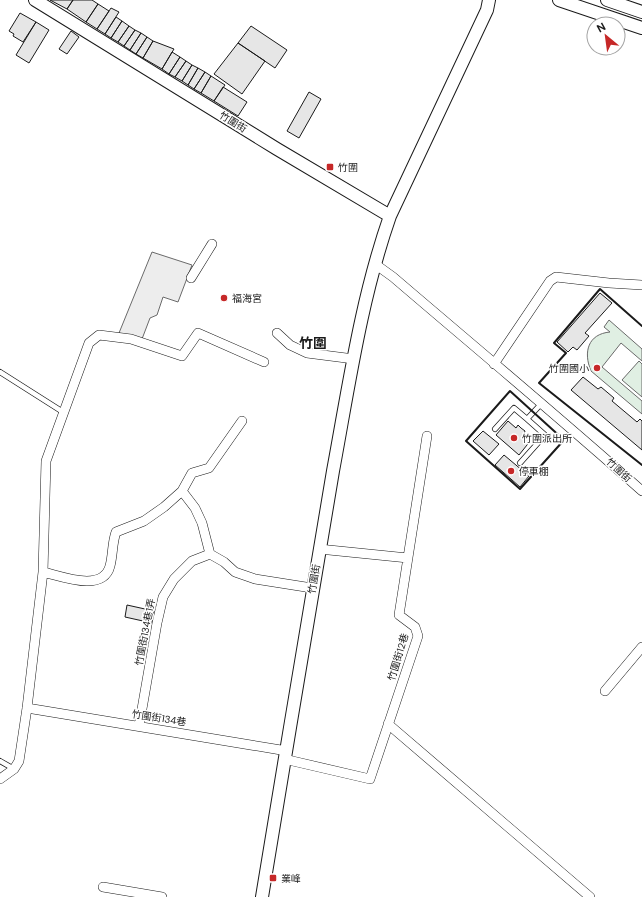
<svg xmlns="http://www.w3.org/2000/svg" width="642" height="897" font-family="'DM Sans','Noto Sans TC',sans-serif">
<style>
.green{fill:#e0efe3;stroke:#6a6a6a}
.parking{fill:#ededed;stroke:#6a6a6a}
.building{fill:#e6e6e6;stroke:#1a1a1a}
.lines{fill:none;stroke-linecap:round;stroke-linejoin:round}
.service-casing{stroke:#1a1a1a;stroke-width:6}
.minor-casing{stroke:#1a1a1a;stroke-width:10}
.tertiary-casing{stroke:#1a1a1a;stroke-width:14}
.service{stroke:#fff;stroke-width:4.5}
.minor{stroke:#fff;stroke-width:9}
.tertiary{stroke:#fff;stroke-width:12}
.wall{stroke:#1a1a1a;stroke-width:2}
.poi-dot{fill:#c62828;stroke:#fff;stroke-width:1.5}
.labels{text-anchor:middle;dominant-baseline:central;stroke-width:3;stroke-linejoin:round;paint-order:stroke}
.street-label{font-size:10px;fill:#1a1a1a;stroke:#fff}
.poi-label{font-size:10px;fill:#1a1a1a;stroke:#fff;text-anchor:start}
.district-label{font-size:14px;font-weight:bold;fill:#1a1a1a;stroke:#fff}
</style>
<rect width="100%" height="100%" fill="#fff"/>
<!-- green -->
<path class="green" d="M609,320l33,29v12l-21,-18 -19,24 40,34v13l-51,-43c-8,-19 -3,-37 19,-39l-6,-5z
M639,361l3,3v33l-20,-17z"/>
<!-- parking -->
<path class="parking" d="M152,252l40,13 -14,37 -15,-5 -6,18 -7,3 -8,21 -23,-6z"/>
<!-- building -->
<path class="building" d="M50,0h23l-6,9z
M73,0h19l6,4 -12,18 -19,-13z
M98,4l11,7 -12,18 -11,-7z
M111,8l8,4 -14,22 -8,-5z
M20,13l16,9 -13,20 -10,-6 1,-2 -5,-3z
M116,17l6,4 -11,17 -6,-4z
M122,21l7,5 -11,16 -7,-4z
M36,22l13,8 -20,33 -13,-8z
M129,26l6,4 -11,16 -6,-4z
M251,26l36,24 -12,18 -37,-25z
M135,30l6,3 -11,17 -6,-4z
M71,31l8,6 -12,17 -8,-5z
M141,33l6,4 -11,17 -6,-4z
M147,37l6,4 -10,17 -7,-4z
M153,41l21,8 -12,20 -19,-11z
M238,43l27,18 -23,33 -28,-20z
M172,52l8,5 -11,17 -7,-5z
M180,57l6,4 -11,16 -6,-3z
M186,61l6,4 -10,16 -7,-4z
M192,65l6,3 -10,17 -6,-4z
M198,68l7,4 -11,17 -6,-4z
M205,72l6,4 -10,17 -7,-4z
M211,76l14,9 -11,16 -13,-8z
M223,87l24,15 -9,14 -24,-15z
M309,92l12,7 -22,39 -12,-7z
M600,293l12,10 -27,30 4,3 -12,14 -4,-3 -5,5 -11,-10z
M583,377l15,12 3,-2 13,11 -2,3 25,21 3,-3 2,2v29l-71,-60z
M508,421l8,7 2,-3 3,3 4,3 -1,3 7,6 -12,15 -23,-20z
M483,431l16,13 -10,11 -16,-14z
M504,455l25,21 -9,11 -25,-22z
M127,605l27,6 -2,12 -27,-6z"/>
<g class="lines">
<!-- service casing -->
<g class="service-casing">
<path id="service" d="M0,372l63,40
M495,429l19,-21 13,11
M520,463l25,-28 -18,-16 15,-16
M0,761l14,8"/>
</g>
<!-- minor casing -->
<g class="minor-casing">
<path id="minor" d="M375,264l18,13c83,71 167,141 249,214
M191,278l21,-34
M277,333l13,12 17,8 47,6
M494,364l56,-83 6,-4 53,6 33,2
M182,491l13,17 7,15 8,31
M319,549l89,9
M43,572c18,4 60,21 67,-6 3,-11 2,-23 6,-34l28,-11 20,-14 18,-16 10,-18 17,-5 33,-47
M605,691l37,-44
M27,708l260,43
M388,724l202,173
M139,726l18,-103 6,-26 11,-18 18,-18 18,-7 14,8 11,10 20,7 57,9
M284,759l86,20 48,-143 -3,-9 -16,-12 28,-179
M0,779l14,-10 5,-8 8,-53 16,-136 3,-111 43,-118 10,-8 32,4 51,17 16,-23 66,29
M103,887l59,10"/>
</g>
<!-- tertiary casing -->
<g class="tertiary-casing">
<path id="tertiary" d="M35,0l242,149 113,67
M559,0l83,28
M607,0l35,12
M262,897c24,-142 46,-284 71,-426 16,-86 28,-172 57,-255l97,-206 2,-10"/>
</g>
<!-- service -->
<use href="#service" class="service"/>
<!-- minor -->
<use href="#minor" class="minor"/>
<!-- tertiary -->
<use href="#tertiary" class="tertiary"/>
<!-- wall -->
<path class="wall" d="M642,326l-42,-37 -46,54 12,10 -27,30 103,82
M510,391l54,49 -44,49 -54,-48z"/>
</g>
<!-- markers -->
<g class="poi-dot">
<rect x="326" y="163" width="8" height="8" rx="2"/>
<circle cx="224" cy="298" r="4"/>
<circle cx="597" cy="368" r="4"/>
<circle cx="514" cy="438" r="4"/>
<circle cx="511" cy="471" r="4"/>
<rect x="269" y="874" width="8" height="8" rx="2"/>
</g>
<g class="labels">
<!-- street labels -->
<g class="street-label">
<text transform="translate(233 122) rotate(32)">竹圍街</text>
<text transform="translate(619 470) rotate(42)">竹圍街</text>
<text transform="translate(314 579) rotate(-80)">竹圍街</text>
<text transform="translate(145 632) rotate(-79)">竹圍街134巷1弄</text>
<text transform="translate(398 657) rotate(-73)">竹圍街12巷</text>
<text transform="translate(159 718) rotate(9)">竹圍街134巷</text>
</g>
<!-- poi labels -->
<g class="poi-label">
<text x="338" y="167">竹圍</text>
<text x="232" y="298">福海宮</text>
<text x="589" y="368" text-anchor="end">竹圍國小</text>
<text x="522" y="438">竹圍派出所</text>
<text x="519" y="471">停車棚</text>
<text x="281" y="878">業峰</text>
</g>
<!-- district labels -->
<g class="district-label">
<text x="313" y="343">竹圍</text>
</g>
</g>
<!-- north arrow -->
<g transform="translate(606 36) rotate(331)"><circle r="19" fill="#ffffff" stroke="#a3a3a3"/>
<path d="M0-3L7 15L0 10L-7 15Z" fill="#c62828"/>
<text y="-6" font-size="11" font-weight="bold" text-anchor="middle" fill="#1a1a1a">N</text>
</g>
</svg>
